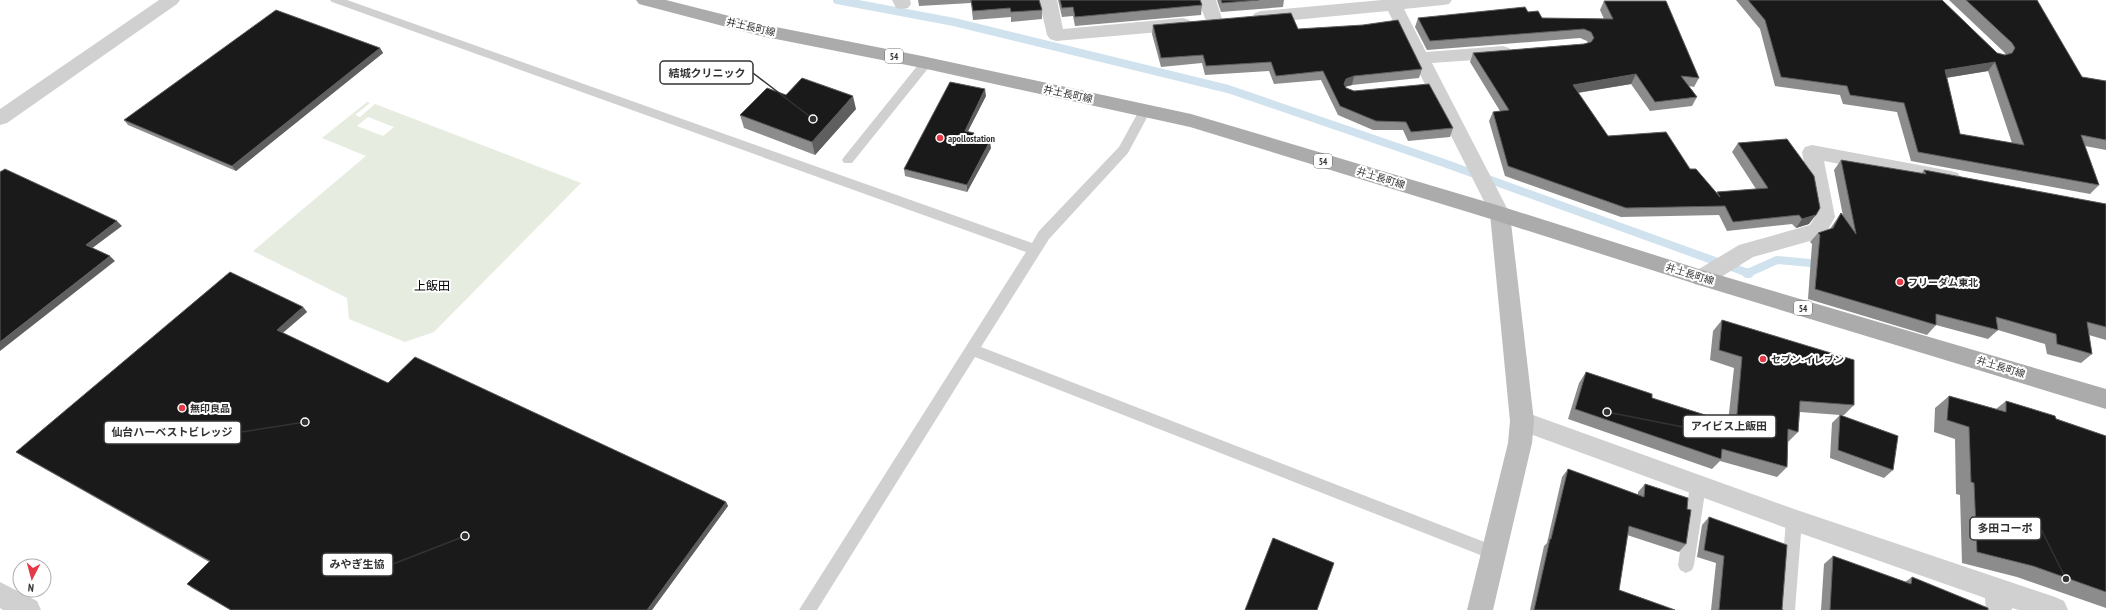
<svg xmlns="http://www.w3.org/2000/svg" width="2106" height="610" font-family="'PT Sans Narrow','Noto Sans JP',sans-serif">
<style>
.green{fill:#e6ecdf;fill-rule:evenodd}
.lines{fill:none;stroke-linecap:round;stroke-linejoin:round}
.stream-far1{stroke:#cfe2ee;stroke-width:8}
.stream{stroke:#cfe2ee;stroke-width:10}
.lane{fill:#d0d0d0;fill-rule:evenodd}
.street{fill:#d0d0d0;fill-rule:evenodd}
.secondary{fill:#bdbdbd;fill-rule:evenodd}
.primary{fill:#ababab;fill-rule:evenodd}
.wall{fill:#8c8c8c;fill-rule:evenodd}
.shaded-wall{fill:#5f5f5f}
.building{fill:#1a1a1a;stroke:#5f5f5f;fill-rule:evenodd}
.poi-dot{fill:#e63946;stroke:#fff;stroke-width:1.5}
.labels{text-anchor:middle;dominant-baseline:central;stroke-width:4;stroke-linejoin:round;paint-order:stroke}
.shield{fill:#fff;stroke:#707070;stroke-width:1}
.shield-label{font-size:9px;font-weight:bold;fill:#333}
.street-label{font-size:10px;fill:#333;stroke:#fff}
.poi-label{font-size:10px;font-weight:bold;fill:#333;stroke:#fff;text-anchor:start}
.quarter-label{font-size:12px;fill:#000;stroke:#fff}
.leader{fill:none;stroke:#333;stroke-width:1.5}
.callout-dot{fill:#333;stroke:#fff;stroke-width:1.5}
.callout{fill:#fff;stroke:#333;stroke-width:1.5}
.callout-label{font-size:11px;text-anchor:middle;font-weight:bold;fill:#333}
</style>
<rect width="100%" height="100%" fill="#fff"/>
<!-- green -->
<path class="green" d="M367,102l3,1 -15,12 5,2 15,-13 206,79 -147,149 -29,10 -56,-23 -2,-21 -94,-47 113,-95 -44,-18zM368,117l26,10 -11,9 -26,-10z"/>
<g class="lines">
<!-- stream-far1 -->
<path class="stream-far1" d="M837,0l117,22 274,67 216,74 304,110 29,-13 44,4"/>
<!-- stream -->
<path class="stream" d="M1747,273h2"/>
<!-- lane -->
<path class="lane" d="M330,0h17l685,243 7,-12 80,-84 22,-40h8l2,3 -23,43 -79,86 -68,108 519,201 2,5 -2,5 -6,3 -6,-3 -513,-201 -158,253h-18l227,-358 -694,-250z
M926,59l6,4 -2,3 -78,97h-8l-2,-3 2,-3 78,-97z
M1698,479l6,2 2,5 -12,79 -2,5 -6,3 -6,-3 -2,-5 12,-79 2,-5z
M1794,513l6,2 2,5 -7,90h-16l7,-90 2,-5z"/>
<!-- street -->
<path class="street" d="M159,0h21l-3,4 -170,119 -7,2v-16z
M892,0h18l1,4 -3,4 -6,1 -6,-1z
M1039,0h18l6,29 120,-11 6,2 3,4 -3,4 -6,2 -127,11 -6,-2 -3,-4z
M1198,0h18l7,22 -3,4 -6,2 -6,-2z
M1382,0h70l-3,4 -6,1 -39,4 22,43 77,-6 6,2 3,4 -3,4 -6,2 -71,5 78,151 -3,5 -7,3 -7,-3 -105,-208 -127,12 -6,-2 -3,-4 3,-4 6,-2z
M1812,145l139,26 7,2 3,5 -3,5 -7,2 -127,-24 11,56 -11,20 -71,20 -43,27 -8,2 -8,-2 -3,-6 3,-6 45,-27 71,-20 5,-8 -13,-65 3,-5z
M1522,411l272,98 261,88 9,4 4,9h-49l-7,-2v2h-26l-1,-12 -191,-67 -280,-103 -4,-7 4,-7z
M0,582l37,19 4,9h-38l-3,-2z"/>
<!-- secondary -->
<path class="secondary" d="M1500,206l7,3 3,5 24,207 -2,22 -39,167h-26l41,-167 2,-22 -20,-207 3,-5z"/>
<!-- primary -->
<path class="primary" d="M636,0h30l95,24 161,32 269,58 309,92 202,64 404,119v20l-404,-123 -208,-66 -304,-93 -268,-59 -161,-32 -122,-32z"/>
</g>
<!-- wall -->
<path class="wall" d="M918,0h121l3,10v9l-31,3v-5l-38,3 -2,-17 -52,3z
M1058,0h142l2,5 -1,10 -126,11 -2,-10 -11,1z
M1217,0h67l-1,7 -62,5z
M1736,0h206l55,53 8,2h1l-2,-3 -55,-52h88l45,77 24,4v69l-21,-4 14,39 -9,9 -179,-33 -14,-49 -54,-8 -3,-9 -65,-9 -15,-57zM1988,71l24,72 -52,-9 -14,-56z
M1604,1l95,77 -5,9 -5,-1 8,11 -5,9 -42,5 -19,-27 -53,9 30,43 82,33 26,24 1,-1 39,-3 -24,-37 6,-9 71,81 -13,4 -4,-4 -65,7 -8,-16 -98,2 -116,-41 -16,-55 4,-9 7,-1 -30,-49 3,-9 111,-9 4,-1 -1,-2 -7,-3 -153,12 -12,-23 3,-9 110,-6 14,6 62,1 -4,-9z
M1153,25l145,4 124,40 -3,9 -67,7 -7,2 1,1 107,40 -3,9 -42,4 -5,-11h-30l-35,-15 -17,-35 -47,4 -5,-13 -64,4 -3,-12 -41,4 -9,-33z
M380,48l3,5 -147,118 -108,-46 -4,-5z
M786,95l70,14 -41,46 -71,-27 -4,-13z
M986,96l-18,35 7,6 16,11 -24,44 -62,-16 -1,-7z
M1841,160l80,14 3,-4 182,34v136l-17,-5 3,19 -11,9 -34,-9 -2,-10 -47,-14 -10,9 -52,-14 -9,10 -119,-36 4,-55 -2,-2 8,-9 12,-4 4,-6 7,-10 2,3 -9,-46z
M303,307l4,5 -24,21 105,50 338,119 2,4 -76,104h-422l-38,-22 -5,-4 22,-22 -187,-106 -6,-4z
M1722,320l132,85 -10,10h-2l51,55 -9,8 -54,-20 2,-35 8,-8 -40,-3 -2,20 -10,10 -1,25 -10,10 -57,-16 -8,8 -144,-50 11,-36 7,-11 66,26 76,24 6,-54 -24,-8 3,-29z
M1949,396l47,13 10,-8 100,35v172l-89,-31 -55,-14 -2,-68 -4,-1 -1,-55 -21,-7 1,-24z
M1568,469l70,26v-3l7,-8 41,60 -7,8 -52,-17 -8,55 56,20h-145l14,-64 3,-3 15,-66z
M1709,517l73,92 1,1h-72l5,-47 -19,-6 5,-32z
M1833,556l72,26 7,-5 76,33h-167l3,-46z"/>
<!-- shaded-wall -->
<path class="shaded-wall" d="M380,48l3,5 -147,118 -4,-5z
M1995,62l-7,9 -50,8 7,-9z
M1636,74l-5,10 -62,10 4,-9z
M1354,76l-2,9 -8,2v-3l2,-5z
M985,89l1,7 -21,41v-6z
M853,96l3,13 -41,46 -3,-13z
M990,141l1,7 -24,44v-7z
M1816,215l-7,9 -13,4 6,-9z
M117,221l5,5 -31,23 -5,-4z
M110,256l5,5 -115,90v-9z
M303,307l4,5 -26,22 -4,-4z
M726,502l2,4 -76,104h-5z"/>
<!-- building -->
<path class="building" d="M971,0h68l3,10 -31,2 -1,-4 -37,3z
M1060,0h140l2,5 -127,12 -2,-10 -11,1z
M1221,0h38l-37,3z
M1748,0h194l55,53 8,2 7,-2 3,-5 -3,-5 -46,-43h71l45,77 24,4v59l-25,-5 18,50 -181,-33 -14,-49 -54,-8 -3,-9 -66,-9 -16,-57zM1995,62l29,83 -64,-11 -15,-64z
M1604,1h62l33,77 -18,-2 16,21 -42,5 -19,-28 -63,11 35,51 58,-4 24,37h6l24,28 -3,-5 51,-4 -30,-45 49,-4 27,37 6,32 -4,7 -14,4 -3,-4 -66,7 -8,-16 -99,2 -118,-42 -15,-54 16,-2 -36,-57 111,-9 7,-2 3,-4 -3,-6 -7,-3 -154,12 -12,-23 107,-11 3,5 10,-1 4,7 71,1z
M276,10l104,38 -148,118 -108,-46z
M1291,13l7,16 65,-4 35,-5 24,49 -68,7 -8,3 -2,5 2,4 8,3 75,-7 24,44 -42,4 -5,-10 -30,-1 -36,-15 -17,-35 -47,5 -5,-14 -65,4 -3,-11 -42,3 -8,-33z
M802,78l51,18 -41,46 -72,-27 27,-27 19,7z
M950,82l35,7 -20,42 9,2 -2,4 18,4 -23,44 -63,-16z
M1841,160l85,14 -2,-4 182,34v123l-19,-5 5,32 -35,-10 -1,-10 -60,-17 2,13 -62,-16v11l-121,-36 5,-54 -2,-2 15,-5 8,-15 15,21z
M5,169l112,52 -31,24 24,11 -110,86v-170z
M230,272l73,35 -26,23 111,53 27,-26 311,145 -79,108h-416l-44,-26 23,-23 -194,-109z
M1722,320l132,40v45l-54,-4 -2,31 -10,-3 -1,38 -65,-18 -1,10 -146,-50 11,-37 66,22v4l84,27 6,-68 -23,-7z
M1949,396l57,16v-11l49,15 1,3 50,17v156l-73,-26 -56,-14 -3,-69 -3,-1 -2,-55 -22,-7z
M1840,415l58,21 -5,34 -55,-20z
M1568,469l76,28 1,-13 43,14 -1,11 4,1 -5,34 -57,-18 -10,64 56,20h-141l16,-71h1z
M1709,517l78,28 -5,64 1,1h-64l5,-54 -20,-6z
M1273,538l61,25 -17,47h-72z
M1833,556l78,28 1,-7 76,31v2h-158z"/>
<!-- markers -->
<g class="poi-dot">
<circle cx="940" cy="138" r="4"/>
<circle cx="1900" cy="282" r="4"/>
<circle cx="1763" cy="359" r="4"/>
<circle cx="182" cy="408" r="4"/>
</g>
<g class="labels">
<!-- shield labels -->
<g class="shield">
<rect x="885" y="49" width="18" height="14" rx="3"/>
<rect x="1314" y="154" width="18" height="14" rx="3"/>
<rect x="1794" y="301" width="18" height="14" rx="3"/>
</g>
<g class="shield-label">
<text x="894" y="56">54</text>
<text x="1323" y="161">54</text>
<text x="1803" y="308">54</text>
</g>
<!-- street labels -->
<g class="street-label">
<text transform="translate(751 27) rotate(13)">井土長町線</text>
<text transform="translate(1068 94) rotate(12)">井土長町線</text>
<text transform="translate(1381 178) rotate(17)">井土長町線</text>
<text transform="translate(1690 274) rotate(17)">井土長町線</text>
<text transform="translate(2001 367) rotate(17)">井土長町線</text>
</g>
<!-- poi labels -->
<g class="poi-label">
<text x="948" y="138">apollostation</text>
<text x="1908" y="282">フリーダム東北</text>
<text x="1771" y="359">セブン-イレブン</text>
<text x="190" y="408">無印良品</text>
</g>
<!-- quarter labels -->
<g class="quarter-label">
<text x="432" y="285">上飯田</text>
</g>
</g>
<!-- callouts -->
<path class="leader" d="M813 119L753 73M1607 412L1683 427M305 422L241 432M2066 579L2041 529M465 536L393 564"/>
<g class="callout-dot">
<circle cx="813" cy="119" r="4"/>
<circle cx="1607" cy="412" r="4"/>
<circle cx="305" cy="422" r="4"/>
<circle cx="2066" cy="579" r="4"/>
<circle cx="465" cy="536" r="4"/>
</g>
<g class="callout">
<rect x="660" y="61" width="93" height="23" rx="4"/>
<rect x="1683" y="415" width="93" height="23" rx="4"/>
<rect x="104" y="421" width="137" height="23" rx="4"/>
<rect x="1970" y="517" width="71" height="23" rx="4"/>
<rect x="322" y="553" width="71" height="23" rx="4"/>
</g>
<g class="callout-label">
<text x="707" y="77">結城クリニック</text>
<text x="1729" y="430">アイビス上飯田</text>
<text x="172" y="436">仙台ハーベストビレッジ</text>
<text x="2005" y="532">多田コーポ</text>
<text x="357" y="568">みやぎ生協</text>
</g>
<!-- north arrow -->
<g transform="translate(32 578) rotate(186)"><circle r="19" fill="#ffffff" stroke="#adadad"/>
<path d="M0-3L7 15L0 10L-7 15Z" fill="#e63946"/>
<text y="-6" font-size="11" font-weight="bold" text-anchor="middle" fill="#333333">N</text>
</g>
</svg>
